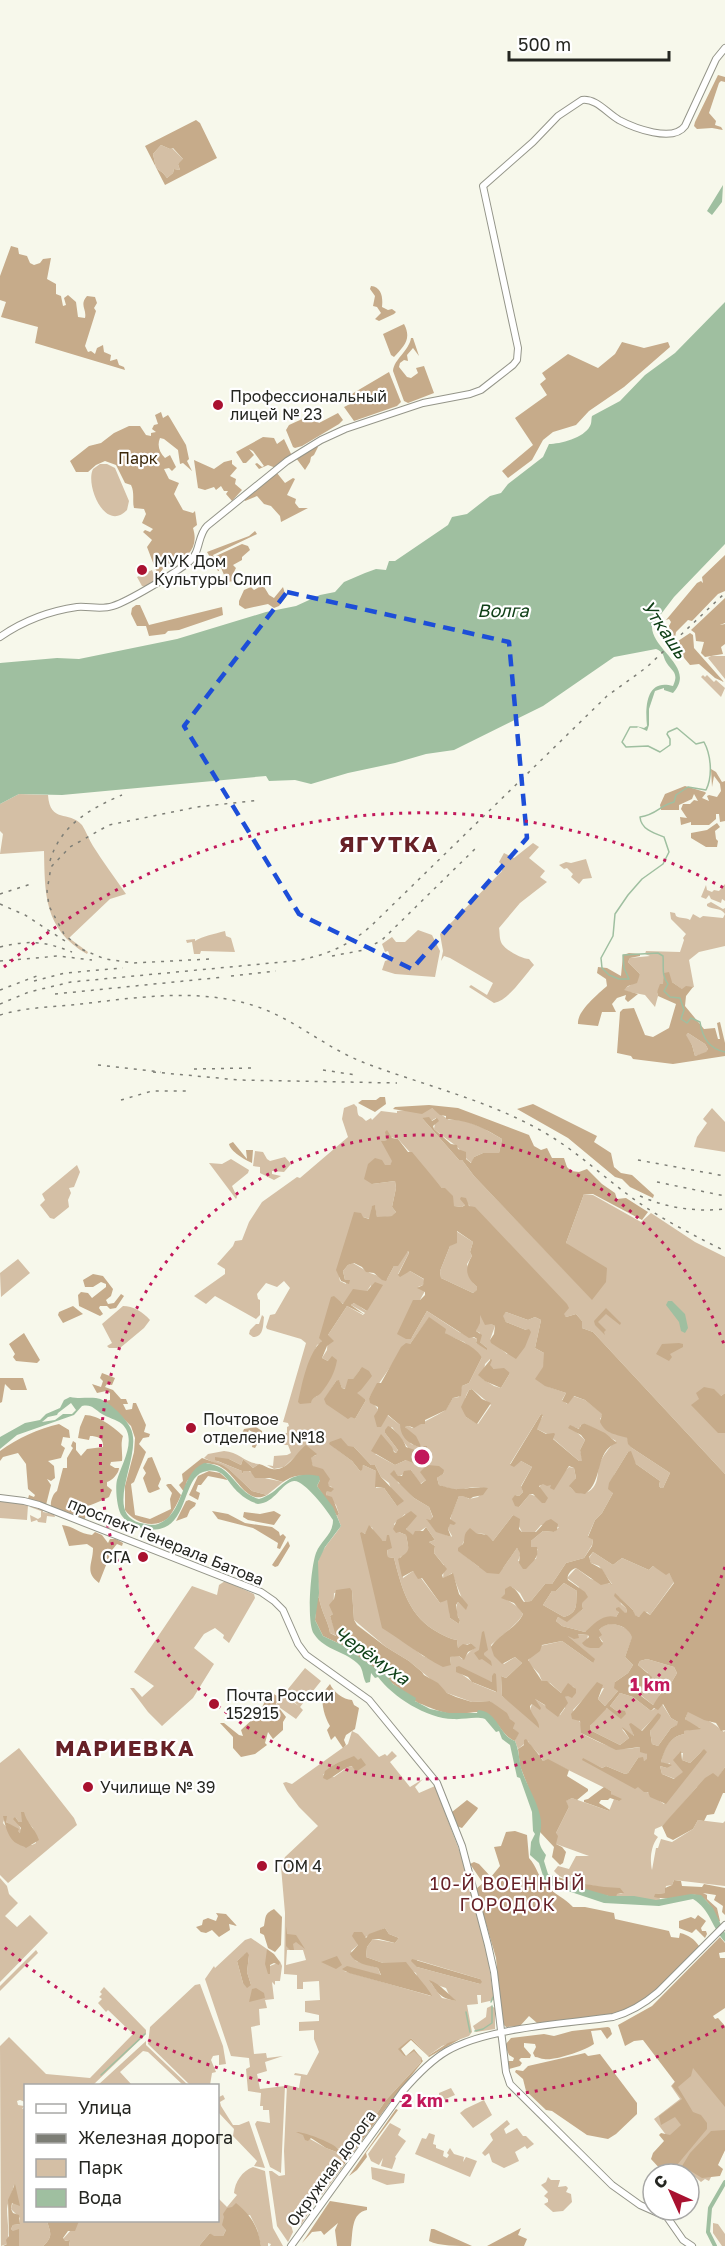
<svg xmlns="http://www.w3.org/2000/svg" width="725" height="2246" font-family="'Golos Text',sans-serif">
<style>
.green{fill:#d4bfa5;fill-rule:evenodd}
.forest{fill:#c6ab8a;fill-rule:evenodd}
.water{fill:#9fbfa0;fill-rule:evenodd}
.lines{fill:none;stroke-linecap:round;stroke-linejoin:round}
.stream{stroke:#9fbfa0;stroke-width:1.5}
.river{stroke:#9fbfa0;stroke-width:4}
.major-casing{stroke:#949589;stroke-width:8}
.major{stroke:#fff;stroke-width:6}
.rail{stroke:#7d7e76;stroke-width:1.5;stroke-dasharray:3 6;stroke-linecap:butt}
.marked{fill:none;stroke:#1d4ed8;stroke-width:4.5;stroke-dasharray:12 8;stroke-linejoin:round}
.ring{fill:none;stroke:#c2185b;stroke-width:3;stroke-dasharray:3 6}
.poi-dot{fill:#a91130;stroke:#fff;stroke-width:2}
.labels{text-anchor:middle;dominant-baseline:central;stroke-width:4.5;stroke-linejoin:round;paint-order:stroke}
.poi-label{font-size:16px;fill:#252621;stroke:#fff;text-anchor:start}
.park-label{font-size:16px;fill:#3d290c;stroke:#fff}
.street-label{font-size:16px;fill:#252621;stroke:#fff}
.water-label{font-size:18px;font-style:italic;fill:#104018;stroke:#fff}
.neighbourhood-label{font-size:18px;letter-spacing:1.5px;fill:#672127;stroke:#fff}
.district-label{font-size:22px;font-weight:bold;letter-spacing:1.5px;fill:#672127;stroke:#fff}
.centre{fill:#c2185b;stroke:#fff;stroke-width:3}
.ring-label{font-size:18px;text-anchor:middle;font-weight:bold;fill:#c2185b;stroke:#fff;stroke-width:4.5;stroke-linejoin:round;paint-order:stroke}
</style>
<rect width="100%" height="100%" fill="#f7f8eb"/>
<!-- green -->
<path class="green" d="M161,145l9,4 2,-1 11,11v2l-5,3 2,6 -6,-1 -1,4 -6,5 -4,-5 -7,-5 -3,-14z
M107,464l8,4 14,33 -2,9c-22,23 -42,-25 -34,-41l7,-5z
M152,570l4,10 -11,7 -3,-1 -5,-9z
M711,656h14v23l-17,-21z
M703,675l2,2 2,-2 7,7 2,-2 9,8 -4,9 -20,-20z
M19,794l29,1c2,29 21,15 34,30 4,6 7,15 11,21 10,16 22,32 33,48l-16,5 -41,39 19,14 -1,2c-44,-25 -42,-62 -43,-103l-44,3 3,-20 -3,-3v-27z
M533,843l6,4 -10,11 16,13 -5,6 7,5 -27,21 -21,25c1,5 0,11 3,16 5,7 20,15 27,15l5,6c-10,11 -25,35 -40,38l-25,-16 2,-2 16,10 6,-12 -43,-25 -6,-2 -3,5 2,-10 -3,-17 62,-63v-6l-3,-3 5,-9 10,5z
M586,859l6,19 -9,1 -4,5 -8,-7 2,-3 -6,-6 -3,1 -5,-4 7,-3 5,1z
M725,884v17l-3,-2 -1,4 -10,-4 -2,-4 -3,4 -5,-2 5,-12 1,5 5,2 2,-2 5,1z
M711,902l12,7 2,-1v38l-26,6 -10,8 5,27 -11,3 -11,-8 -9,2 -6,8 1,4 -3,11 -10,-12 -21,-4v-2l10,-6 6,-9 -12,-12 2,-4 20,-2 -5,-2 1,-3 34,1 4,-12 -1,-2 3,-4 -15,-15 -1,-7 5,1 1,3c5,3 9,1 14,4l3,-6 7,4 3,-2 20,2 2,-4c-5,-7 -12,-4 -18,-8v-2z
M418,930l14,5 8,16 -5,26 -40,-3 -13,-4 3,-9 6,-2 -3,-8 -3,1 -3,-8 10,-7 4,5h9z
M225,931l1,5 5,2 4,14 -34,-1 -1,3h-6l-2,-12 -5,1 -1,-3 9,-1v2c8,-5 19,-7 30,-10z
M688,1033l17,11 3,5 -2,4 -11,3 -3,-11 -7,-10z
M354,1104l3,3c1,13 2,6 9,14l5,-3 1,2 9,-9 16,2v-2l35,-3 17,12c20,-2 37,10 53,19l-3,14h-16l-9,4 -2,6c-8,-4 -11,-14 -17,-18 -7,-5 -14,-10 -21,-16l2,-11 -5,3 -9,-3 37,42h3l12,16 118,123 -26,-56 18,-49 9,1 48,27 10,-9 44,29 30,15v136l-4,3 4,37v41l-132,-142 -11,-4v-7l-6,-7 -10,3 -3,-3 -96,-111 -5,4 -8,-1 -12,-18 -44,-49 -11,-3v4l-5,1 11,20 -3,4h-5l-13,19 23,-3 1,7 -4,19 4,5 -3,4 -16,2 -2,-12 -3,1 -2,12 -7,-2 -24,59 1,5 6,3 -3,-13 5,-6 5,-2 17,10 17,6 7,-13 13,-15 2,2 -11,21 12,-3 15,9 -2,5 -5,2 7,4 -5,9 -9,39 16,-28 32,21 18,7 -1,4 11,5 -7,-6v-9l-4,-2 4,-17 4,6 11,6 -5,14 17,14 19,-24 -20,-8 -4,-6 4,-4 22,8 7,-3 6,3 -6,28 9,5c1,8 0,16 -5,23l10,11 17,6 -4,7 5,4 6,-8 12,4 18,14 -3,5 27,19 5,10 38,25 -7,15h-2l-2,-2 1,-5 -24,-17 -8,-12 -14,23 -1,18 -11,20 -7,7 -7,16 5,4 -1,5 -8,13 -18,5 -14,21h-7l-14,17 -6,1 -5,-9 -8,-6 -8,11 14,9 5,7c-4,9 -23,23 -32,31l5,11 8,8 11,-7 7,6 -16,15 -5,-2 1,20 36,27c-9,-12 -10,-12 -3,-24l25,16 5,-7v-11l10,-6 -1,-4 -4,-1 -9,7 -11,-10 -8,-2 -3,-7 -11,-12c1,-5 8,-8 12,-16l22,-5 31,22v-5l-25,-22 9,-2 11,1 -1,5 16,2 -4,-5v-7c9,-11 25,-5 33,4v4l-7,19 8,8 -5,8 -13,9 3,9 -13,15 -7,-7 6,-11 -13,3 -18,19 8,14v9c21,11 34,19 59,14l7,7v6l-3,1 -6,-3 -10,15 -3,1 -19,-8 -4,2 -19,-9 60,30 21,15 38,-53 -12,12 -8,-3 1,-7h-4l-1,11 6,8 -9,7 -13,-5 -2,-8 7,2 3,-5 -4,2 -5,-3c3,-13 8,-25 23,-28v-3l16,-3 -5,-1 -10,-8 3,-8c14,6 25,11 36,21l1,-2v37l-7,11 -21,9 -27,31 -8,8 -7,3 -1,5 4,3c-8,10 -8,24 -6,33l4,-22h2l3,-9 11,3 21,-13 5,-9 25,3 2,-2v65l-51,-6 -2,5 -6,1 -1,7 -9,1 5,6c-15,1 -30,-2 -45,-3v-3h7c-18,-10 -58,-8 -69,-23l4,-5 11,3 7,-13h13l-33,-12v-11l13,-26 -4,-6 7,-3 37,13 5,-12 5,2 -8,-7v-3l-63,-31 -5,1c-2,-8 -12,-12 -15,-20l-10,8 -3,-8 3,-8 -5,-5 -3,-9 -20,-18 -18,1 -25,-9 -38,-32 -23,-14 -32,-27 -2,-29 -18,2 -1,21 -3,2 7,20 -7,-3c-1,-10 -9,-22 -11,-35l-2,-1c4,-10 -1,-19 0,-29 2,-18 15,-28 24,-42l-4,-10 2,-2 -3,-9 -10,-10 1,-4 5,-4 -3,-1 -16,-20 -3,-8 6,-3 -16,-3 -16,15 -10,2 -7,-4 6,1 1,-10 13,-1 4,-2 -3,-8h-5v-12h4v-6l2,-1 -1,-3 -5,-1 23,-79 -5,-4 -34,-10 -1,-2 4,-12 5,-1 15,-26 -6,-7 -7,6 -11,-4 -9,11 1,5 2,1v15l-4,4 -41,-23 -9,8 -12,-8 31,-22v-5l-8,-5 16,-18 2,-5 7,-1 7,-18 13,-20 35,-25 3,1 48,-41 -6,-18 2,-11zM371,1285l-4,26c-6,-2 -8,-7 -13,-8l-3,2 14,8 -2,2 -16,-9 -19,29 -1,15 -5,8 6,3 -11,35 -5,3 2,-46 3,-8 4,-2 19,-41 4,2 23,-13zM429,1318l18,17 17,7 18,15 -13,26 -7,3 -3,11 -6,1c-3,4 -6,11 -9,13 -1,1 -29,16 -32,17l-3,-2 -4,1 16,19 6,1v2l-16,-5 -11,-19 -13,-10 -2,3 -16,-20 37,-54h4zM490,1359v7l4,3 16,4 -9,15 -7,-2 -11,-7 2,-15zM360,1370l-4,24 10,6 -11,19 -30,-20 11,-18h3l3,7 4,1zM472,1389l19,16 -13,19 -12,-7c-2,-10 -3,-18 3,-27zM541,1414l2,2 -7,11 1,2 12,6 30,26h4l-3,-11 5,-10 -15,-14 10,3v-3l4,-3 32,18c-7,7 -13,14 -17,24 -1,4 -1,9 -2,14 -3,15 -18,19 -27,8l6,-9 -2,-10 -5,-1c-13,13 -8,18 -28,17l-2,5 4,4 -8,3 -5,-2 -11,13 -4,-12 4,1 4,-4 -2,-6 11,-19 -11,-6 -11,3zM392,1427l17,22 -3,11 -11,5 -20,-11 17,-5 4,4 2,-3 -13,-17zM354,1447l17,18h4l6,12 8,6 8,23 -13,-18h-8v-17l-13,-6 -3,6 -8,-10 -17,-13zM411,1470l9,14 6,-4 18,-7 -7,5 2,7c5,2 15,5 21,5 8,-2 17,-5 26,-1l-8,8 -9,2 -6,-4 -4,1 -7,17 -4,16 4,7 -1,1 -15,-6 -9,-11h3l3,-2 -4,-11 -15,-9 -11,-13 -5,-2 -2,-10 2,4zM405,1514l4,10 -3,5 7,7 13,-9 9,13 -6,2 6,4 -1,7 10,12 -1,14 9,-6 14,36 -8,-7c-3,4 -1,15 2,18l-1,4 -9,-6 -1,-14 -2,-5 -7,4 -19,-25 -8,-7 -10,7 -3,-21 5,-1 4,-6 -3,-15 -7,-3 -5,-8zM513,1515l9,17h13l6,-7 18,2 -5,5 -11,-1 -12,10v6l7,2 -2,10 -18,2 3,-8 -4,-5 -14,20 -24,-1 -20,-16 5,-10 12,-8 8,1 9,7zM372,1527l2,7 9,7h3l2,16 6,1c8,31 15,59 45,75 6,3 11,6 18,7l1,8 13,-5 4,5c-6,3 -8,8 -13,11l-4,-4 -8,2 1,8h-4l-24,-9 -14,-11 -47,-113 3,2zM460,1673l32,9 1,-2 3,12 -22,-9z
M712,1108l13,14v30l-31,-5 3,-10 10,-14 -4,-4z
M255,1151l8,1 4,7 3,2 15,-4 6,7 -7,8 -12,-1v3l9,2 -7,4 -14,-7v-6l-7,-1z
M231,1159l18,11 -1,3 -16,13 5,11 -1,2 -27,-36 13,1z
M77,1165l3,7 -6,15 -5,1 2,5 -3,7 1,7 -15,12 -4,-1 -10,-13 5,-5 -3,-6z
M456,1231l17,11 -3,10 2,4 -5,8 6,19 4,4 1,3 -5,3 -32,-15 -1,-7z
M18,1259l12,14 -29,24 -1,-24z
M123,1306c10,0 20,6 27,14l-6,8 -24,20h-11l-2,-2 5,-3 -10,-19z
M262,1315l2,2c-1,8 0,20 -11,20l-4,-3 1,-4 6,-6h3z
M224,1451c15,1 21,12 35,13l-6,4 -10,-9 -2,6 -12,-6 -12,2 25,10v3l2,-3h5c10,7 21,8 34,11l-16,13 -15,-4 -22,-21 -26,-12 4,-4z
M0,1501l28,4 -1,15 -27,-2z
M31,1506l12,4v2l11,2 1,3 -8,-1 -1,7 -8,-1 -1,-2 -6,2 -1,-7 8,4 3,-2v-6l-11,-4z
M593,1552l20,13 9,-7 27,12 4,-4 16,7 5,9 -24,33 -3,-3 -8,5 -5,-2 -1,-5 -14,-13 2,7 5,4 1,4 -2,2 -6,-2 -3,5c-19,0 -16,7 -31,15l-23,-6 -6,-5 2,-4 9,4 16,-12 -4,-22 -12,-9 9,-10 15,11 21,5 -13,-18 -8,-3 -2,-5z
M225,1581l29,13 1,4 -26,45 -6,-5 1,-3 -9,-7 -11,6 -10,14 20,16 -21,34 -31,28 -14,-14 -18,-24h4l8,9 12,-11 -20,-14 58,-86 25,9 2,-10z
M564,1583l13,8c-2,12 3,21 -13,26l-21,-12 9,-14h4z
M647,1659l27,8 3,6 -10,17 -2,2 -4,-2 -2,8 -6,7 -21,-17 16,-15 -10,-8 2,-4z
M305,1668l16,13 -21,26 3,3 -7,9 -20,-14 7,-9 16,10 -15,-12z
M620,1693l13,4 18,14 11,-7 9,14 7,4v3l-7,3 -13,18 -6,-2 -2,-13 7,-16 -16,16 -11,-7 4,12 -12,-7 7,9 -9,7 -30,-15v-4l14,-17 4,-1 10,4 -8,-6z
M352,1731l6,3 21,23 6,-3 2,2 5,-5 5,5 -7,6 20,25 13,-8 -8,8 4,6 16,-7 29,77 23,88 7,49 -13,3v-8h-4l1,9 -11,1 5,27 -3,4 -27,10 -14,10 -17,-18 -12,11 6,8 9,-7 8,8 -1,4 -35,38 -36,53 -47,-18 23,13 21,8 -12,18 1,2 -14,19h-2l-19,30 1,-19 -2,-3 -8,11 1,5 -2,6 2,7 -5,10 -11,-16 -8,-55h3l7,5 6,-1 -1,-24 3,-66 12,3 2,-12 -7,-1 1,-2 12,2 12,-23 -5,-13v-9l-15,1v-9l20,-1v-6l-14,-3v-11l15,-1 -1,-19 -16,1v7h-6v-14l-13,-1 1,-61 -4,-46 4,-10 33,-31 -19,-19 -12,-16 -4,-8 3,-1 6,2 56,-40zM358,1760l-5,6 -5,1 -14,10 -11,-2 12,-11zM385,1928l4,6 10,4 -4,5 -22,-4 -6,8 -1,10 17,6h14l19,10c2,10 11,14 15,23l-87,-25 24,1 13,4 -3,-8 -22,-7 -5,-10 7,-6 -1,-4zM287,1950h16l3,10 -20,5zM417,1960l63,19v5l-63,-17zM431,1983l15,5 4,9 7,4 -15,-3z
M19,1748l55,70 3,7 -69,58 -8,-8v-112zM23,1816l10,12 3,15 -4,2 -12,-2 -17,-20 1,-3 16,13 2,-1 -7,-15 4,5h3z
M0,1878l7,8 2,8 9,9 -13,13 12,11 13,-12 18,18 -48,49z
M251,1938l16,11 3,25v-8l10,-4 -1,-3 3,7 -2,15h-5v4l-3,-3 2,17 -9,1 2,8 -8,1 1,16 -9,2 3,27 12,-1 1,5 16,-2 -18,6 2,9 -10,3 3,15 25,-3 -4,87 -11,-6 -15,-43 2,-3 13,2 -1,-13h-6v-4h-3l1,-13 -13,-2 -2,-22 4,-2 -1,-9 -18,-2 -26,-77 9,-13 1,2 30,-28zM244,1955h5l-2,17 4,13 -8,-2 -6,-22z
M36,1950l2,3 -38,38v-5z
M200,1984l23,62 3,18 -7,1v-10l-6,1 -2,4 5,12 -4,1 -2,12h-20l-42,-41 2,-17 45,-42z
M104,1987l42,43v4l-53,51 -67,1 -1,16 -5,-2 -3,1 1,4 6,1 -2,3 3,-1 1,112 21,1c3,11 7,15 -4,25h-24v-7l-8,-10 2,-4 7,-1v-6l-9,-9 5,-18 -2,-6c-2,9 -6,15 -7,24 0,13 3,23 0,35l-6,2 -1,-200 9,-9 37,37 44,4 43,-44 -25,-24 -2,2 -8,-9 4,-4 -3,-2 3,-3 -2,-2z
M491,2006l4,2v21l-19,3 -3,-6 13,-9 1,-9z
M146,2041v4l42,40h-5l-35,-33 -5,-1 -23,21 12,13h-34z
M725,2054v96l-16,31 -4,-2 -4,3 -7,-6 -5,7v-9h-12l-5,-4 10,-14 -28,-37 26,-20 -9,-13 24,-27z
M451,2088l4,7 -14,6v3l-11,6 -3,-6 12,-6v-5z
M218,2095l1,2 4,-2 2,4 -5,3 1,4 12,19h6l10,-4 16,47 -11,-2 3,-5 -24,-25 1,-7 -16,-17z
M484,2100l8,15 -19,13 -13,-15 5,-4z
M507,2120l3,4 -6,5 2,5 11,-6 6,8h3l8,8 -7,5 -2,-3 -10,6 4,9 -15,7 -12,-6 -3,-9 -4,3 -3,-3 11,-13 -3,-6z
M390,2123l11,6 -3,6 8,6 -11,16 1,1 -4,11 -11,-3 2,-8 -4,7 -8,-4 -3,-7z
M429,2133l6,2 -2,9 3,1v3l8,3 -1,5 4,2 2,-3 -2,-2 3,-5 4,6 10,3 -1,5 3,-5 11,4 -7,16 -55,-23 7,-16 4,1z
M253,2167l12,4 8,57 10,18h-13l1,-2 -3,-1v3h-7l-4,-17 -7,-14 -26,2 2,13 -3,6h-10l-3,-3 -11,13h-130l1,-6 -6,1 -1,-2 16,-18 139,-1v-22l9,9 10,-12 -3,-2c1,-11 8,-22 19,-26z
M371,2167l34,7 -1,9 -17,2 -15,-6z
M548,2177l3,3h9l-2,7 8,-1 2,2 -2,4 5,2 1,8 -9,9 -10,1 -9,-8 4,-2v-3l-4,-3 4,-4 -7,-7 5,-3z
M713,2223l5,1 7,10v12h-3l-9,-13z"/>
<!-- forest -->
<path class="forest" d="M718,75l7,2v5l-4,-1 -2,2 -10,30 7,8 -1,4 6,2 2,3 -11,-2 -15,1 -3,-3 1,-4z
M196,120l4,3 17,35 -52,27 -20,-39zM161,145l9,4 3,-1 10,11 -5,5 2,6 -6,-1 -1,4 -6,5 -4,-5 -7,-5 -3,-14z
M11,246l7,2 1,6 8,2 3,7 4,2 6,-2 3,-4 8,-1 -4,21 9,5v10l5,2 2,10 3,-1 -2,-7 4,-3 8,7 2,15 7,1c2,-9 -6,-13 2,-22l8,1 2,6 -3,5 2,3 -11,35 3,6 3,-1 4,3 2,-6 6,-3 1,7 7,3 -1,6 7,-2 2,6 5,2 1,3 -90,-27 3,-16 -37,-10 5,-15 -6,-2v-24z
M371,286c11,1 12,12 11,21l6,3 4,-1 4,3 -2,2 -15,7 -4,-2 6,-6 -4,-6 -4,-1 2,-10 -5,-7z
M404,324c8,15 0,22 -10,33l-3,-2 -8,-21z
M411,338h2l6,18 -6,-8 -6,7 1,6 -4,-1 -4,3 -1,4 8,10 4,1 7,-5 -2,-5 8,-2 10,27 -26,10 -4,-2 -11,-30c1,-12 16,-20 18,-33z
M622,342l22,6 24,-6 2,5 -46,40 -35,24 -13,14 -23,7 -10,8 -11,20 -24,18 -6,-7 31,-26 -18,-27 32,-23 -7,-11 6,-5 -4,-6 26,-19 30,14 17,-14z
M389,372l12,30 -4,4 -43,15 -10,-14 10,-5 -4,-7z
M161,412l2,6 5,-3 2,3 16,27 3,14 -2,2 5,10 -9,-8 -3,1 -2,-14 -14,-11 -4,-1c-3,7 -1,14 5,20l5,-3 6,12 -4,4 -3,-3 -5,1 5,10 10,4 -5,11 9,16 10,3 2,-2 2,14 -4,3c6,19 -5,30 -21,37l-5,-2 -7,10h-3l-10,-26 5,-7 -9,-8 2,-2 5,2 3,-3 -11,-6 4,-9 -2,-5 -10,-1c-2,-7 1,-15 -3,-23l-6,-2 -9,-18 -11,-4 -9,4 -8,7h-12l-6,-11 19,-15 12,-3 13,-10 15,-7h11l6,9 5,1v-3l5,-1 -4,-3 2,-4 4,-1 -3,-9z
M338,413l5,7 -4,4 -37,22 -7,2 -2,-1 -7,-17 3,-5 22,-10 8,8z
M263,437l11,1 3,6 7,-5 8,17 -16,12 -8,-3 -9,4 -4,-5 2,-1 5,4 2,-1 -11,-15 -4,-2 5,6 -8,8h-3l-7,-11z
M316,446l2,1 -4,8 -3,2 -1,5 -5,8 -9,-12z
M194,460l20,9 10,-7 8,-2v4l5,4 -7,8 6,3 -1,5 7,6 -10,11 -6,-7 2,-3h-4l-3,-5 -5,4 -2,-3 -9,3 -7,-2z
M277,473l8,10 8,-5 2,1 -8,16 9,4 -1,4 4,5h9l-27,14 -1,-6 -9,-10 -7,-2 -7,-8 -12,5 -1,-2z
M255,531l2,3 -44,21 6,16h-1l-11,-19 42,-16z
M242,544l6,2 2,4 -8,7v3l-9,5 3,3 -3,6h4l1,3 -4,4 -7,1 -11,-26z
M725,555v36l-7,3 -26,27 -4,-1 -12,12 -1,6 -7,5 -6,-13 6,-2 3,-6 -2,-3 -3,1 31,-37 4,-2 2,2 -1,-6z
M263,585l6,10 5,3 9,-11 3,10 -7,9 -5,2 -6,-4 -23,5 -6,-4v-4l5,-11 7,-3 3,3z
M725,598v25l-5,2 5,-1v20l-4,3 2,7 -18,3 -4,-4 3,-11 -8,-1 -1,-8 -4,-3z
M136,605h4l9,20 73,-18 1,8 -44,15 -11,1 -3,3 -16,2 -3,-10h-9l-6,-12 1,-6z
M690,633l3,2 1,13 30,34 -9,-4 -16,-14 -9,1 -15,-18 -3,-2z
M711,769l5,3 6,10 3,-1v40l-5,1 -1,-8h-3v5l-7,6h-18v-3l-10,3 -1,-8 7,1 -6,-9 2,-5h7l4,-4 4,1 -4,-7 -2,5 -13,6v5h-18l-1,-5 5,-11 20,-8 20,6 1,1 -4,5 7,3 -2,-5 2,-1 8,2 4,-6 -1,-7 -6,-8 -2,11z
M717,823l3,4 -5,4 1,8 2,2 -1,6h-11l-15,-9v-5l16,-3z
M629,953l11,1v2l-10,2 -2,4 12,12 -3,9 -9,3 -4,4 14,4 -10,8 -3,-3 1,-4 -9,3 -5,6 4,8h-14l-4,14 -20,-2c-1,-13 19,-29 29,-38l-1,-7 -9,-6 1,-6 9,1 14,8 2,-21z
M669,972l3,10 10,7 4,-3 7,1 -7,9 -1,10 19,23 11,-1 3,11h2l-3,-16 3,-1 5,21v13l-52,8 -40,-5 -2,-3 -14,-3 3,-41 3,-3 11,-1 11,27 8,2 16,-9 7,-24 -18,-8 -1,-4 3,-8h3l1,-11zM688,1033l17,11 3,5 -2,3 -11,4 -3,-11 -6,-10z
M380,1097h5l1,7 -11,8 -17,-9 4,-3h14z
M533,1104l64,32 -3,6 17,11 3,14 7,6 11,2 22,20 -1,3 -23,-11 -8,-8 -7,-2 -47,-39 -51,-29z
M429,1105l29,3 71,27 5,11 7,4 6,-2 5,10h12l3,9 4,4 8,1 8,-3 15,15 13,9 2,6 9,-1 22,14 -6,8 -49,-26h-9l-18,49 41,25 -1,14 -14,18 -118,-124 -12,-16h-3l-37,-42 7,-1 3,4 5,-3 2,3 -6,5 1,3 17,15 6,1 1,4 8,3v7l5,4 3,-6 9,-4h16l3,-14c-20,-12 -32,-18 -56,-20v-3l-6,-1 -8,-7 -10,6 -29,-5 2,-2z
M387,1130l5,8 6,1 10,13h4l30,36h3l8,8 1,10 8,1 3,-2 -5,-6 1,-2 5,1 3,8 6,1 92,97 2,4 -5,6 2,3 10,-3 6,7v7l11,4 132,142v256l-4,1 -5,-8 -12,-3 -16,-8 -3,7 16,10 -17,2v3c-15,3 -19,15 -23,28l11,3 -5,3 -7,-2 2,8 12,5 9,-7 -10,-12 8,-9 1,9 8,3 14,-14 3,3 -41,52 -16,-7 -2,-5h-4l-6,-5 -3,2 -53,-29 1,-2 19,10 4,-2 19,8 3,-1 10,-15 5,-1 1,4 3,-2v-5l-7,-2v-5l-24,3 -35,-17 -1,-12 -8,-2 -1,-5 26,-32 6,3 -5,14 7,7 13,-15 -4,-3 1,-6 13,-9 5,-8 -8,-8 7,-20c-4,-12 -24,-18 -33,-7l3,5 -3,2 4,7 -4,4c-6,0 -13,1 -17,-5l7,-6 -1,-2 -10,-1 1,4 -5,1 -6,-3 27,23 -2,4 -31,-22 -20,4 -2,6 -12,9 14,21h5l14,12 7,-10 8,6v4l-4,5 -4,-2 -3,1 3,6 -10,14 -12,-9 -1,-3 -10,-6 6,9 -1,2 -8,-6 -2,2c0,9 10,14 9,22l-37,-32 -1,-20 5,2 16,-15 -7,-6 -13,7 -8,-8 -3,-9c8,-13 26,-19 32,-33l-9,-11 -13,-5 4,-4v-5l5,-3c8,4 9,10 14,16l7,-1 14,-17h7l14,-21 18,-5 8,-12 1,-6 -5,-3 7,-17 7,-7 11,-20 -5,-4 1,-6 19,-31 3,-1 5,13 24,17 -1,5 2,2h2l7,-15 -38,-25 -4,-4 -1,-6c-10,-4 -21,-3 -27,-16l2,-8 -17,-14 -11,-4 -6,8 -6,-3 4,-8 -21,-7 -10,-7 8,-12 1,-14 -9,-5 6,-28 -6,-3 -7,3 -22,-8 -3,4 3,6 20,8 3,-1 2,3 -6,15 -9,12 -25,-16 -1,-3 4,-6 1,-8 -4,-2 -6,1 -5,-10v8l-4,8 6,4 -2,7 7,6v2l-11,-7 1,-4 -3,-2 -5,1 -42,-27 -16,28h-5l-9,-5 16,-34h7l5,-5v-3l-8,-4 6,-3 1,-6 -14,-8 -10,6 -2,-2 11,-22 -1,-2 -10,15h-4l-8,15 -4,-1 -8,-7 -8,-1 -4,-5 -8,-4 -6,2 -5,6 2,9h5l-1,4 -8,-3 -5,-11 18,-58 7,1 2,4 6,2 3,-13 3,-1 2,12 15,-1 4,-4 -4,-5 4,-19 -1,-7 -23,3 -8,-5 4,-15 7,-6 7,2 3,5h5l2,-4 -11,-20 6,-1 -2,-8zM457,1231l16,11 -3,10 2,4c-8,13 -6,21 5,31v3l-4,3 -32,-15 -1,-7 10,-25 7,-3zM593,1552l20,13 9,-7 27,12 4,-4 13,9 3,-2 5,10 -24,32 -6,-4 -5,6 -4,-2 -2,-5 -18,-17 -1,3 12,12 1,4 -2,1 -6,-6 -3,1v2l3,2 -3,5c-13,-4 -22,7 -31,15l-23,-6 -6,-5 2,-4 9,5 16,-13 -1,-6 6,-6 -3,-5 -17,-12c-2,-5 4,-11 8,-12l25,17 8,-2 3,2 -10,-16 -11,-6 -2,-6zM564,1583l13,8c-2,12 3,21 -13,26l-21,-12 9,-14h4zM647,1659l27,8 3,6 -10,17h-8l2,3 -8,12 -21,-16 19,-5 1,-7 -14,-12 2,-4zM620,1693l13,4 18,14 3,-3 4,2 5,-6 8,14 7,4 -1,3 -6,3 -13,18 -6,-2 -2,-13 10,-13 1,-3 -3,-2 -16,18 -11,-8 -2,1 5,12 -12,-9 7,11 -9,7 -30,-15v-4l17,-18 14,11 5,-5 -1,-3 -5,-1 -2,2 -8,-6z
M233,1142l14,17 -1,-9h7l-1,13c-7,-3 -22,-12 -23,-19z
M93,1274l10,2 10,13 -2,7 -5,4 2,4 6,-1 7,-9 3,2 -8,12 -6,1 -3,-3h-7l-1,2 4,6 -3,2 -21,-10 -1,-11 3,-3 7,1 4,5 14,-11v-3l-5,-2 -8,5h-8l-2,-7z
M375,1282l8,3 -16,26 -13,-8 -3,2 14,10 -18,-9 -19,29 6,6 -7,5 -5,12 6,3 4,-5 5,4c-2,13 -8,23 -16,33 -5,5 -9,4 -10,10l-11,1 -2,-2c4,-18 10,-50 24,-61l-3,-3 12,-41 3,-1 9,8 10,-15 14,2z
M73,1306l10,8 -20,9 -5,-8 1,-3z
M606,1308l15,15 -1,2 -14,-11 -8,8 8,8 -2,2 1,3 -10,-10 -1,-4z
M429,1317l17,12 -1,4c13,7 27,11 37,24l-13,26 -7,3 -1,10 -8,2 -7,12 -21,10v4h-4l-7,4 -5,-2 -4,1 11,9 5,10h6v3c-15,-3 -26,-9 -27,-24l-12,-10 -7,12h-4l-3,-11 4,-6v-3l-8,-4 -1,-5 8,-15h4l20,-36 5,-4 4,1z
M24,1333l16,27 -3,3 -21,-2 -3,-4 2,-3 -6,-10z
M679,1343l4,1v3l-13,7 2,3 -3,4 -13,-7 6,-10z
M491,1359l1,1 -2,5 4,4 10,-1 6,5 -9,15 -16,-7 -7,-6z
M362,1367l7,4 3,5 -11,14 -4,3 9,7 -11,19 -4,-2 -3,2 -22,-15 -2,-5 12,-18 3,-1 3,8 3,1 3,-10h5z
M102,1373l13,5 -3,7 -5,-1 -2,3 8,3 8,9h5l2,5h-5l3,6 6,-1 1,-6h3l10,22 -2,7 6,2 -1,3 -6,1 -4,6 7,8 -12,30 -3,2 4,31 15,4 21,-10 -1,-10 2,-6 -6,-8 2,-1h3l10,11c-3,7 -7,15 -12,22 -13,13 -35,6 -44,-7v-24l9,-34 1,-14 -4,-12 -26,-25 5,-1v-7l-4,-2 -9,2 -5,-9 9,3 2,-6 -3,-3z
M0,1378h23l4,12h-16l-6,-6 -3,18 -2,1z
M704,1387l10,2 7,7 4,-3v40h-7l-27,-28 8,-6 -3,-6z
M472,1389l10,10 9,4 -14,21 -11,-7 -5,-10 8,-17z
M541,1414l2,1 -6,14 9,5 8,-1 1,1 -2,5 26,22h3l-2,-11 5,-10 -4,-5 -13,-7 2,-3 9,4 2,-4 3,-2 21,10 12,10c-23,8 -13,38 -32,51l-9,-1 -7,-7 7,-8 -2,-10 -5,-2 -15,24 -4,-2 1,-3 -4,1 -4,-2 -4,2 9,12 -3,5h-3l-9,-9h-3l-11,13 -4,-1 -3,-7 3,-4 4,1 4,-4 -2,-5 11,-20 -11,-6 -7,6 -4,-2z
M85,1415c13,0 29,12 38,21 -3,9 0,17 -1,25l-11,1 -1,3 5,3h4c0,5 -7,13 -12,14v4l5,4 -3,7c-4,2 -19,9 -23,9l-1,14 -34,-13c-1,-5 2,-14 6,-16l6,-23h4v-10l6,-10 -2,-2 2,-5 3,2v7l5,6 6,-7 16,-2c1,-9 -6,-11 -13,-11l-1,4 -11,-2 2,-11z
M59,1424l10,6 1,8 -7,-1 -2,8 4,3 -4,10 -13,3 6,5 1,12 -4,3 -4,-2 4,6 -5,20 -18,-6 1,-4 5,2 1,-2 -7,-6 -2,-25 -8,-11 -15,4 -3,4v-10c18,-13 38,-22 59,-27z
M388,1426c6,2 17,15 18,21l9,3 4,8 -3,6 -10,-4 -11,5 -24,-14 10,-17 11,13 2,5 2,1 2,-3 -13,-17v-3z
M256,1427l6,4 1,11 -5,1 -3,5 -3,-1 2,-14 -5,-3 -6,13 -4,-3 5,-11z
M341,1438l7,8 6,1 17,18h4l6,12 23,24 -7,5 -13,-18 -9,-1 1,-16 -13,-6 -1,5 -2,1 -8,-10 -23,-17 1,-2z
M306,1445l11,9 -6,4 2,8 10,3 7,10 -2,4 1,3 5,3 -3,3 -4,-1 -1,4 6,2 7,17 -2,2 -20,-30 3,-6c-15,-5 -24,-7 -37,2l-13,-4h-15l-5,-7h-6l-2,3v-3l-27,-11v-3l14,2 12,6 2,-6 10,9 6,-4c5,1 8,4 13,5 16,3 24,-17 34,-24z
M152,1457l9,22 -3,7 2,3 -10,4 -2,-1 -5,-14 3,-5 -3,-5 5,-10z
M202,1458l20,7 8,5 22,21 15,4c-21,11 -30,-20 -46,-28 -4,-3 -10,-3 -14,-4l-20,18 -3,11 -5,-7 4,-4 -1,-7z
M427,1465l12,1 5,4 -1,4 -6,4 2,7c4,1 16,5 19,4 11,0 20,-3 30,-1l-5,7 -10,2 -3,2 -7,-3h-4l-9,23 6,4 -2,2 -4,-1 -2,5 3,8 -15,-5 -10,-13 4,1 3,-3 -4,-10 -15,-9 -24,-24 4,-4 4,6h4l2,-5 7,-1 10,14 5,-4 -6,-8z
M209,1471l11,2 8,7 -20,-4 -7,9h-3l-2,6 4,2 -2,7 -9,-5 9,-19z
M189,1500l7,3 -1,3 -5,4 -3,7 -11,4 10,-20z
M212,1511l16,3 17,9 27,4 7,5 1,4 3,-2 3,3 -6,12 -3,-1 1,-5 -25,-15 -35,-9z
M274,1511l7,4 -7,10 -26,-5 -5,-3 1,-5 16,2z
M411,1511l6,5 -11,13 7,6 2,-4h8l3,-4 9,13 -6,2 6,4 -1,7 13,16 -5,6 1,3 10,-5 6,21 9,11 -2,5 -8,-8 -2,3 2,12 2,3 -1,4 -9,-6 -3,-18 -7,3 -18,-25 -4,1 -5,-8 -11,6 -4,-18c13,-9 11,-8 8,-24l-7,-3 -3,1 -3,-4 4,-9z
M513,1515l7,4 -1,10 3,3h14l10,-11 5,-2 7,5 -1,6 -3,2 -11,-1 -12,10v6h6c3,10 -5,15 -11,22h-3l-4,-6 1,-10 -3,-5 -18,26 -12,-1 -29,-22v-3l5,-4c3,-6 -1,-9 7,-16l6,5 11,2 6,6z
M62,1525c11,1 18,9 30,10l3,-3 7,3 6,8 2,-4h6l7,4 -1,3 -5,-2 -5,6 -13,33c-15,-11 -6,-19 -6,-35l-6,-4 -18,2z
M369,1525l14,16h3l1,-6h2l3,13 -5,2 1,7 6,1c8,31 15,59 45,75 6,3 11,6 18,7l1,8 5,-4 4,1 4,-2 5,5 -8,4 -4,8 -5,-4 -9,1 1,8 -8,2c-22,-11 -40,-26 -61,-39l-22,-95 2,-1 3,2z
M288,1541l2,5 -12,20 -3,1 -3,-2z
M350,1588l2,3 2,29 3,5 29,22 23,14 13,11 2,3 14,8 9,10 9,4 16,5 18,-1 17,12 3,6 5,4 -2,5 6,5 -4,8c-13,-4 -18,-26 -36,-29 -7,0 -17,2 -24,2 -13,0 -25,-7 -37,-11l-76,-58 -19,-9 -8,-16 2,-23 2,1c2,13 10,25 11,35l6,3 -6,-20 3,-2 -4,-9 5,-6 2,-9z
M484,1631l4,19 -4,3v2l7,6 1,5 -10,-7 -3,1 -5,-7 5,-3 3,-18z
M459,1666l33,16v-6l2,-3 2,1 1,18 -25,-10 -4,-5 -12,-5v-5z
M330,1684c3,7 13,16 22,16l2,5 5,3 -4,21 -9,6 -2,5 2,5 -3,3 -8,-12 -4,4 -4,-10 3,-4c-6,-10 -8,-21 -8,-32z
M270,1692l9,5 -3,7 10,13 -3,5v8l-10,9 -5,-7 -3,11 2,2 -12,9 -14,3 -8,-9v-11l-13,-14h4l15,12 4,1 -2,-6 15,-14 -1,-4 3,-6 4,1z
M526,1739c3,4 16,19 17,22l5,-2 21,11 -2,6 21,13v2l-11,9 -5,-2 -6,3 3,6 -13,26 2,3 -2,8 6,3 4,5 -3,11 -3,2 -8,-8 2,-10 -14,-15v-15l-20,-51 -2,-17 6,-4v-5z
M354,1756l4,4 3,-2 5,7 -10,7 -4,-6c-8,1 -16,10 -25,14l-4,-2 2,-7 10,-7z
M725,1767v26h-2l-9,21 -7,1 -3,6 -6,-1 -5,9 -20,11 -6,-3 -5,-11 43,-48 8,-5 5,4z
M604,1787l7,4v3l11,5 -3,2 -9,-3 -2,2h-7l-2,3 11,7 -1,1 -25,-9v-2l4,-1z
M467,1800l11,8 -1,2 -15,18 -6,-2 -4,-14z
M21,1812h3c2,10 11,16 15,28l-13,8c-2,-2 -5,-2 -8,-4 -10,-4 -13,-20 -15,-28h4l-1,6 13,7 -1,2 2,2 1,-5 -8,-9 2,-2 4,5h3z
M515,1831l12,4 2,23c8,8 9,20 18,28 8,9 18,12 26,21h12l29,6 1,6 54,12 2,6 8,1 1,-5c9,2 14,6 19,13l-38,39 -21,18 -24,11 -79,9 -8,-7 -9,10 -14,1 -4,-4 -6,-65 -20,-69 7,-6 -13,-19 4,-2 5,2 12,13 9,-11 -6,-19 7,-1 5,-14z
M552,1875l21,7 31,5 16,1 4,5 -7,1 -1,3c-18,-2 -51,-12 -64,-22z
M674,1880l7,1 1,5 20,1 2,-3 21,4v27l-3,-3 1,-6 -9,-6 2,-5 -13,-2 4,2v4l10,9 3,13 -2,1c-18,-47 -32,-17 -64,-25l1,-3 10,-1v-5l7,-3z
M274,1909l8,8 -1,28 -6,7 -7,-4 -4,-13 -4,-2v-5l4,-2c2,-9 0,-12 10,-17z
M216,1913l10,1 11,12 -8,-2 1,6 -11,7 -7,-7 -6,3 -5,-1 -5,-5 6,-2 1,-5 5,-2 8,3 2,-5z
M698,1915l8,6 -5,7 1,3h4l1,3 -2,4 -9,-9 -4,4 -13,-5v-7l12,-4 4,2z
M286,1926l1,8 9,1 9,14 -9,-7 -3,2 1,6h-4l-4,-4z
M385,1928l4,6 10,4 -4,5 -16,-4h-6l-6,8 -1,10 17,6 23,-1c5,7 24,28 26,34l-83,-23 -7,-4 5,-3 34,9 -3,-7c-10,-3 -23,-4 -28,-14l8,-9 -6,-9 2,-4h8l4,6 3,-4z
M720,1937l5,6v9l-6,1 1,5h5v50l-12,8 2,3 3,-1 7,8v81l-32,-39 -2,8 -13,11 15,25 8,3 6,8v6l-35,42 -5,-3 -5,3 -11,-12 2,-6 11,-12 -5,-6 2,-2 9,2 11,-10 -6,-8 -14,8 -2,-9 23,-17 -10,-13 3,-4 -32,-42 -9,1 -9,5 -7,-21 34,-19z
M267,1949l7,5 6,8 -1,3 -5,-2 -4,2v9h-2l-3,-10z
M247,1952l2,3 -2,17 4,13 -4,3 -4,-5 -6,-22z
M337,1956l5,9 -6,4 -15,-7z
M412,1959l68,20 2,3 -2,2 -63,-17 -6,-6z
M429,1980c12,4 18,14 28,21 -19,-3 -19,-9 -28,-21z
M256,1988l8,5 1,5 -16,4 3,-13z
M608,2027l2,1 2,6 -5,5 -6,-9 -10,1 3,13c-8,6 -39,17 -50,15 -3,0 -6,-2 -9,-2l-2,-4 3,-6 -1,-3 -11,-1v4l7,8 -1,3h-9l-2,2 3,3 -2,3 -11,3 -1,-8h5l1,-3 -5,-3 -4,-10 6,-7 33,-4 10,2 18,-5z
M411,2038l17,18 20,-13 12,-4 -31,18 -18,-17 -10,9 5,7 8,-7 9,12 -35,44 -52,71 -2,-2 13,-18 -21,-8 -15,-10 -3,3 -3,-1 -2,-5 -7,-3c6,-1 31,9 37,13 6,4 9,8 17,8l36,-53 35,-38v-4l-7,-7 -9,6 -7,-8z
M585,2053l3,3 12,-2 37,49v11l-21,20 -8,5 -21,-4 -35,-24 -6,-1 -20,-19 -3,-12 -8,-7 1,-2 7,1 5,-5z
M396,2109l2,1 -32,43 1,4 -10,13 -8,6z
M725,2130v20l-7,15 5,4 -3,7 -18,2 -13,-8 -4,4 -6,-3 11,-18 21,-22z
M15,2184l5,22 -8,-3 -1,6 2,4 6,2 1,9 -7,1 -2,4 2,2 6,-2v17h-16l4,-2 -1,-4 3,-4 -1,-36z
M330,2201l37,6v3c-16,3 -14,22 -16,36h-14l-2,-16 3,-7 -14,12 -3,-4 -9,1 -10,11z
M236,2203c16,13 22,24 25,43h-62l11,-13 4,3h9l3,-6 -4,-5 2,-8 -1,-3 4,-6 5,-1z
M47,2221h32l-4,10h-7l-5,7 2,3 5,-1 -1,6h-26c11,-10 7,-14 4,-25z
M521,2228l-3,7 9,4 -3,7h-37z
M431,2229h3l38,17c-14,0 -33,0 -43,-5z"/>
<!-- water -->
<path class="water" d="M723,185l-1,17 -10,13 -5,-4z
M725,302v242l-51,53 -22,29c-1,24 45,41 21,67l-9,-3v-2l-9,3 -6,18v16l-2,6 -11,-5 8,2 3,-2c-2,-19 -1,-48 26,-40 7,-15 -3,-15 -8,-26 -2,-6 -2,-8 -9,-11l-42,8 -71,49 -89,44 -28,4 -31,9 -47,10 -37,11 -16,-4 -26,1 -3,-5 -204,19 -43,-1 -19,10v-141l57,-5 22,1 98,-20 89,-27 30,-6 24,-11 15,-3 9,-10 21,-9 11,-4 10,1 3,-9h6l53,-36 4,-8 15,-3 23,-18 11,-3 7,-9 35,-27 6,-13c11,0 35,-6 41,-18 2,-3 1,-7 2,-10l28,-15 25,-26 30,-22z
M668,1301h4l13,13 3,14 -3,5 -4,-2 -2,-9 -13,-17z
M70,1397c10,2 16,0 26,1 11,1 29,19 34,29 15,26 -29,85 10,96 6,1 12,3 18,1 27,-10 21,-50 46,-61 30,2 30,29 55,36 25,-8 25,-30 60,-23l1,4 -3,6 16,21 8,19 -16,21 -7,15 1,31 -4,27 8,16 19,9 45,31 6,8 23,14 -1,3 15,8 19,4h28l1,-3c20,1 21,26 37,31 4,9 4,18 6,27 5,17 18,35 20,53 1,17 -7,18 5,34l-2,6 4,13 20,10 42,12h24l22,4 35,-6 10,1 12,13 12,25v9c-13,-14 -15,-33 -32,-43l-34,7 -55,-3 -54,-18 -6,-6 -5,-16 -9,-8 1,-13 4,-8 -2,-3 -1,-19 -12,-34 -3,-1 -7,-32 -8,-6 -3,-8 -3,1 -11,-13c-10,-3 -22,1 -32,0 -26,0 -61,-23 -75,-42l-3,1 -4,-5 -1,9 -4,1c-3,-5 -3,-13 -6,-17 -13,-15 -35,-15 -46,-32 -8,-11 -3,-68 2,-81 5,-13 17,-18 17,-33 -6,-10 -29,-40 -39,-39 -13,2 -19,22 -36,23 -7,-2 -14,-6 -19,-11 -12,-10 -14,-25 -32,-22 -28,3 -15,65 -61,58 -9,-2 -19,-6 -24,-13 -5,-6 -7,-28 -5,-36 4,-15 21,-41 5,-56 -6,-5 -14,-6 -20,-10 -8,-5 -10,-10 -20,-8l-8,9 -57,20 -17,14v-12l25,-14 15,-3 6,-6 14,-6 4,-8zM71,1403l5,7 -4,4h-9l-8,6 -13,2 6,-5 9,-2 1,-2z"/>
<g class="lines">
<!-- stream -->
<path class="stream" d="M637,727h-7l-8,15 4,5 22,-1 12,6 10,-7v-6l-3,-5 1,-2 9,-4 19,16 8,-2c7,13 9,34 2,48l-18,-3 -12,8 -2,7c-14,3 -17,13 -34,15 1,12 13,16 24,20l5,15 -6,12 -21,15 -14,16 -13,19 -2,22 -12,22 1,10 7,7 10,4h10l-5,-11 -1,-13 35,-2 5,3c1,10 -2,19 5,28l-4,7 6,6 10,1 4,12 -3,9 6,4 4,-5 9,4c2,14 9,27 25,30
M491,2002l2,-5
M466,2012l4,20
M475,2031l8,-2 9,-6v-17
M101,2075l44,-41"/>
<!-- river -->
<path class="river" d="M715,2246l-7,-14 2,-24 15,-26"/>
<!-- major casing -->
<g class="major-casing">
<path id="major" d="M0,637c23,-16 49,-26 77,-30 12,-1 24,3 36,-1 16,-5 62,-33 76,-44 12,-10 8,-26 18,-36l80,-65 34,-21 24,-11 78,-26 47,-9 11,-4 32,-25 4,-5 1,-12 -35,-162 50,-44 25,-26 24,-16c14,-2 25,13 37,20 15,8 54,23 66,6l31,-67 9,-11
M0,1498l24,3 15,4 222,87 13,9 9,9 15,34 8,11 63,45 68,83 25,63 26,99 6,27 12,100 4,12 102,101 28,20 27,12 16,23 9,6
M291,2246l112,-155c13,-15 27,-30 44,-40 42,-24 118,-27 166,-34 18,-5 31,-13 45,-25l67,-67"/>
</g>
<!-- major -->
<use href="#major" class="major"/>
<!-- rail -->
<path class="rail" d="M50,861c10,-35 39,-52 72,-66
M0,894l31,-10
M0,904l25,11 40,26
M0,947c30,-7 44,-6 72,5
M332,956l32,-6 18,-10 97,-95
M209,959l-75,4 -29,-4 -24,-10 -17,-15 -15,-28 -2,-15 4,-24 19,-20 39,-22 88,-18 63,-7
M0,961l58,-5 34,4
M231,976l45,-5
M34,981l31,-8 58,-5
M0,990l42,-16
M55,994l169,-17
M0,1004l29,-12 42,-10 222,-21c30,-4 55,-15 78,-35l236,-230 40,-29 78,-74
M0,1015c26,-8 54,-8 81,-11 60,-7 121,-17 180,4 37,14 67,41 104,55 63,24 132,39 190,76 25,16 48,37 72,55 30,23 64,40 98,57
M98,1065l63,7
M194,1069l57,-1
M323,1070l33,5
M153,1072l86,8 158,3
M121,1100l31,-9h39
M638,1160l87,16
M657,1182l68,14
M640,1196c27,12 55,16 85,13"/>
</g>
<!-- marked area -->
<path class="marked" d="M287,592l222,50 18,196 -115,131 -113,-55 -115,-188z"/>
<!-- distance rings -->
<g class="ring">
<path d="M725 1567A322 322 0 1 1 725 1347"/>
<path d="M724 2026A644 644 0 0 1 4 1947M4 967A644 644 0 0 1 724 888"/>
</g>
<!-- markers -->
<g class="poi-dot">
<circle cx="218" cy="405" r="6"/>
<circle cx="142" cy="570" r="6"/>
<circle cx="191" cy="1428" r="6"/>
<circle cx="143" cy="1557" r="6"/>
<circle cx="214" cy="1704" r="6"/>
<circle cx="88" cy="1787" r="6"/>
<circle cx="262" cy="1866" r="6"/>
</g>
<g class="labels">
<!-- poi labels -->
<g class="poi-label">
<text x="230" y="396">Профессиональный<tspan x="230" dy="18">лицей № 23</tspan></text>
<text x="154" y="561">МУК Дом<tspan x="154" dy="18">Культуры Слип</tspan></text>
<text x="203" y="1419">Почтовое<tspan x="203" dy="18">отделение №18</tspan></text>
<text x="131" y="1557" text-anchor="end">СГА</text>
<text x="226" y="1695">Почта России<tspan x="226" dy="18">152915</tspan></text>
<text x="100" y="1787">Училище № 39</text>
<text x="274" y="1866">ГОМ 4</text>
</g>
<!-- park labels -->
<g class="park-label">
<text x="138" y="458">Парк</text>
</g>
<!-- street labels -->
<g class="street-label">
<text transform="translate(166 1541) rotate(22)">проспект Генерала Батова</text>
<text transform="translate(331 2168) rotate(-54)">Окружная дорога</text>
</g>
<!-- water labels -->
<g class="water-label">
<text x="503" y="610">Волга</text>
<text transform="translate(665 629) rotate(56)">Уткашь</text>
<text transform="translate(372 1655) rotate(35)">Черёмуха</text>
</g>
<!-- neighbourhood labels -->
<g class="neighbourhood-label">
<text x="508" y="1883">10-Й ВОЕННЫЙ<tspan x="508" dy="21">ГОРОДОК</tspan></text>
</g>
<!-- district labels -->
<g class="district-label">
<text x="389" y="843">ЯГУТКА</text>
<text x="125" y="1747">МАРИЕВКА</text>
</g>
</g>
<circle cx="422" cy="1457" r="9" class="centre"/>
<g class="ring-label">
<text x="650" y="1691">1 km</text>
<text x="422" y="2107">2 km</text>
</g>
<!-- legend -->
<rect x="24" y="2084" width="195" height="138" fill="#ffffff" stroke="#a8a8a6" stroke-width="1.5"/>
<rect x="36" y="2104" width="30" height="9" fill="#ffffff" stroke="#a8a8a6" stroke-width="1.5"/>
<text x="78" y="2114" font-size="18" fill="#252621">Улица</text>
<rect x="36" y="2134" width="30" height="9" fill="#7d7e76" stroke="#a8a8a6" stroke-width="1.5"/>
<text x="78" y="2144" font-size="18" fill="#252621">Железная дорога</text>
<rect x="36" y="2159" width="30" height="18" fill="#d4bfa5" stroke="#a8a8a6" stroke-width="1.5"/>
<text x="78" y="2174" font-size="18" fill="#252621">Парк</text>
<rect x="36" y="2189" width="30" height="18" fill="#9fbfa0" stroke="#a8a8a6" stroke-width="1.5"/>
<text x="78" y="2204" font-size="18" fill="#252621">Вода</text>
<!-- north arrow -->
<g transform="translate(671 2192) rotate(315)"><circle r="28" fill="#ffffff" stroke="#a8a8a6" stroke-width="1.5"/>
<path d="M0-4.5L10 22L0 15L-10 22Z" fill="#a91130"/>
<text y="-9" font-size="16" font-weight="bold" text-anchor="middle" fill="#252621">С</text>
</g>
<!-- scale -->
<path d="M509 51v9h160v-9" fill="none" stroke="#252621" stroke-width="3"/>
<text x="518" y="51" font-size="18" fill="#252621" stroke="#ffffff" stroke-width="4.5" paint-order="stroke">500 m</text>
</svg>
